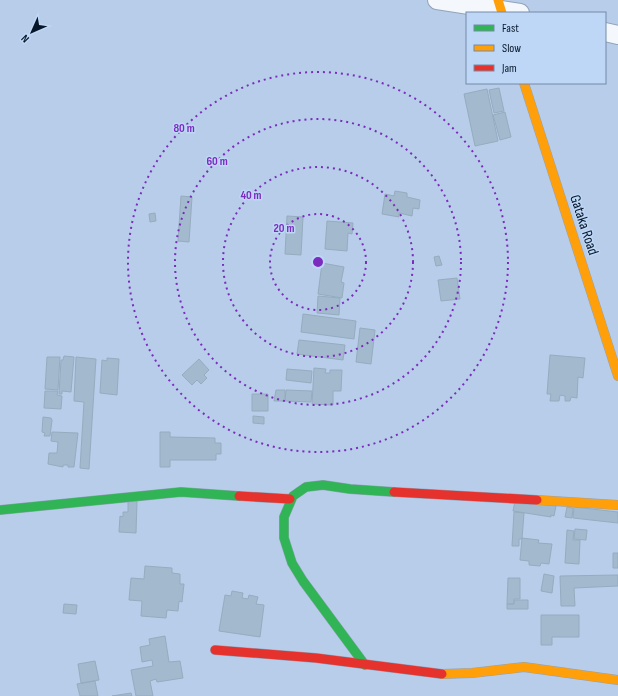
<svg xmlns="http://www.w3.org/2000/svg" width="618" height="696" font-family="'Sofia Sans Condensed',sans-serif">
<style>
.building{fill:#a3b9cd;stroke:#95acc0}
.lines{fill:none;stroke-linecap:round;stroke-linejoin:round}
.street-casing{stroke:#92a3b9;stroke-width:20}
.fast-casing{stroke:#92a3b9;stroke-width:10}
.slow-casing{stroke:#92a3b9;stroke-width:10}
.jam-casing{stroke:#92a3b9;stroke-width:10}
.street{stroke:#f4f8fc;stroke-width:18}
.fast{stroke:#30b455;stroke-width:9}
.slow{stroke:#ff9f0a;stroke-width:9}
.jam{stroke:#e5322d;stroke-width:9}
.ring{fill:none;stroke:#7b2cbf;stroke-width:2;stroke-dasharray:2 4}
.labels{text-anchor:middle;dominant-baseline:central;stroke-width:3;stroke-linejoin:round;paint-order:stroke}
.street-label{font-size:15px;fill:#071729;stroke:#bed7f7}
.centre{fill:#7b2cbf;stroke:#bed7f7;stroke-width:2}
.ring-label{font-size:12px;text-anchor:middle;font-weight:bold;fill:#7b2cbf;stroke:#bed7f7;stroke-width:3;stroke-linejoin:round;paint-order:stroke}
</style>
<rect width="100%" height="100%" fill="#b7cde9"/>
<!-- building -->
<path class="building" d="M499,88l5,23 -10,2 -5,-23z
M487,89l11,52 -23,5 -11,-52z
M505,112l6,25 -11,3 -7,-25z
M395,191l12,2v4l13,3 -1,9 -6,-1 -1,8 -13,-3v4l-17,-3 3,-20 9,2z
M181,196l11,1 -3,45 -11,-1z
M155,213l1,8 -6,1 -1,-8z
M287,216l16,1 -2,38 -16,-1z
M327,221l26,2 -1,11 -4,-1 -1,18 -22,-2z
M439,256l3,9 -6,1 -2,-9z
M322,263l22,4 -3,15 3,1 -2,15 -24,-4z
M457,278l3,21 -19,2 -3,-21z
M318,296l22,2 -1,17 -22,-2z
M303,314l53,7 -2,18 -53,-7z
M360,328l15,2 -4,34 -15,-2z
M299,340l46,5 -2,15 -46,-6z
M550,355l35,3 -2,20 -5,-1 -1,21 -6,-1 -1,4h-5v-5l-5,-1 -1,6h-9l1,-7h-4z
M64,356l10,1 -3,35 -9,-1v3h-3l2,-34h2z
M47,357h13l-2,33 -13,-1z
M76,357l20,2 -7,110 -9,-1 4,-66 -10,-1z
M107,358l12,1 -2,36 -17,-2 2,-33 5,1z
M199,359l10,11 -5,5 3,3 -6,6 -4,-4 -5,5 -10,-10z
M314,368l12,1 -1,4h5v-3h12l-1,21h-8v14l-21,-1z
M287,369l25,2 -1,12 -25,-3z
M276,390h9v11h-11z
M286,390l26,1 -1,11 -26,-1z
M45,391h13l-1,4 5,1 -1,13 -17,-1z
M252,394h16v17h-16z
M253,416l11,1v7l-11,-1z
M43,417l8,1 1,2 -2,16h-6l1,-3 -3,-1z
M52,432l26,1 -4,34h-6v-2h-5v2l-15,-3 1,-11h8l1,-11 -7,-1z
M160,432h10v5l45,1v5h6v11h-5v6h-46v7h-10z
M128,501h9l-1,32 -17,-1 1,-16 3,1v-5h5z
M515,501l41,5 -2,10 -3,-1v2l-38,-6z
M567,507l6,1 -1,10 -7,-1z
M574,507l44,5v11l-45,-5z
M514,512l10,1 -2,26h-3v7h-7z
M575,529l12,1 -1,10 -12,-1z
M567,530l7,1 -1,9h7l-1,24 -14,-1z
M522,538l17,2 -1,3 14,1 -3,20 -8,-1 -1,3 -11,-1v-4l-9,-1z
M613,553h5v15h-5z
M145,566l27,2v5l8,1v10h4l-2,18 -3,-1 -1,10 -11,-1 -1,8 -25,-2 1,-15 -13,-1 2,-22 13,1z
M544,574l10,2 -2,17 -11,-2z
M618,575v11l-44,2 1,18h-14l-1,-30z
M508,578h12v21h-6v5h-7z
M232,591l11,2 -1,5 6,1 1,-4 9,2 -2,7 8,1 -4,32 -41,-6 6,-36 6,1z
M514,600h14v9h-21v-5h7z
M64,604l13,1 -1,9 -13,-1z
M541,615h38v22h-27v8h-11z
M165,636l4,26 11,-1 3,17 -26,4 -1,-3 -6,2 3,15h-17l-5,-26 22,-4 -1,-6 -10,2 -2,-15 10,-2 -1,-6z
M95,661l4,19 -18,3 -3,-19z
M95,681l3,15h-18l-3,-12z
M131,693l1,3h-20z"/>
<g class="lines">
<!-- street casing -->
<g class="street-casing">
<path id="street" d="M437,0l83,13
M605,32l13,3"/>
</g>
<!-- fast casing -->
<g class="fast-casing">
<path id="fast" d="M0,510l181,-18 58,4
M365,665l-62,-84 -11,-18 -8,-25v-21l9,-21 13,-9 17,-2 27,4 44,3"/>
</g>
<!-- slow casing -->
<g class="slow-casing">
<path id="slow" d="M498,0l4,13
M524,83l94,293
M537,500l81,5
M442,674l30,-1 52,-6 94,13"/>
</g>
<!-- jam casing -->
<g class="jam-casing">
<path id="jam" d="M394,492l143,8
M239,496l51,3
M215,650l101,8 126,16"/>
</g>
<!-- street -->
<use href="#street" class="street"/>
<!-- fast -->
<use href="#fast" class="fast"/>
<!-- slow -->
<use href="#slow" class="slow"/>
<!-- jam -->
<use href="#jam" class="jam"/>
</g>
<!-- distance rings -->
<g class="ring">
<circle cx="318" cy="262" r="48"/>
<circle cx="318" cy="262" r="95"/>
<circle cx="318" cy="262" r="143"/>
<circle cx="318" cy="262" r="190"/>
</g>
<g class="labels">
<!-- street labels -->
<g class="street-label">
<text transform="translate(584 225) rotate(72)">Gataka Road</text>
</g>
</g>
<circle cx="318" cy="262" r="6" class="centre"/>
<g class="ring-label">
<text x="184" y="132">80 m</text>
<text x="217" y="165">60 m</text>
<text x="251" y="199">40 m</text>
<text x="284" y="232">20 m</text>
</g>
<!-- legend -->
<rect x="466" y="12" width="140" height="72" fill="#bed7f7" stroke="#758aa5"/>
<rect x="474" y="25" width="20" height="6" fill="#30b455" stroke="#758aa5"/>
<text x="502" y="32" font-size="12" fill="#071729">Fast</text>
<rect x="474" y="45" width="20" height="6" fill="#ff9f0a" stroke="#758aa5"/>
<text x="502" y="52" font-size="12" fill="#071729">Slow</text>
<rect x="474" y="65" width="20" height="6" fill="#e5322d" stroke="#758aa5"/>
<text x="502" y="72" font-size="12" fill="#071729">Jam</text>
<!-- north arrow -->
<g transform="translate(32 32) rotate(225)" stroke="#bed7f7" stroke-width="3" paint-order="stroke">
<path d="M0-3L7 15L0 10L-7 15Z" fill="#071729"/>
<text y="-6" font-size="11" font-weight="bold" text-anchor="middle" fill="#071729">N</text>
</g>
</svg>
